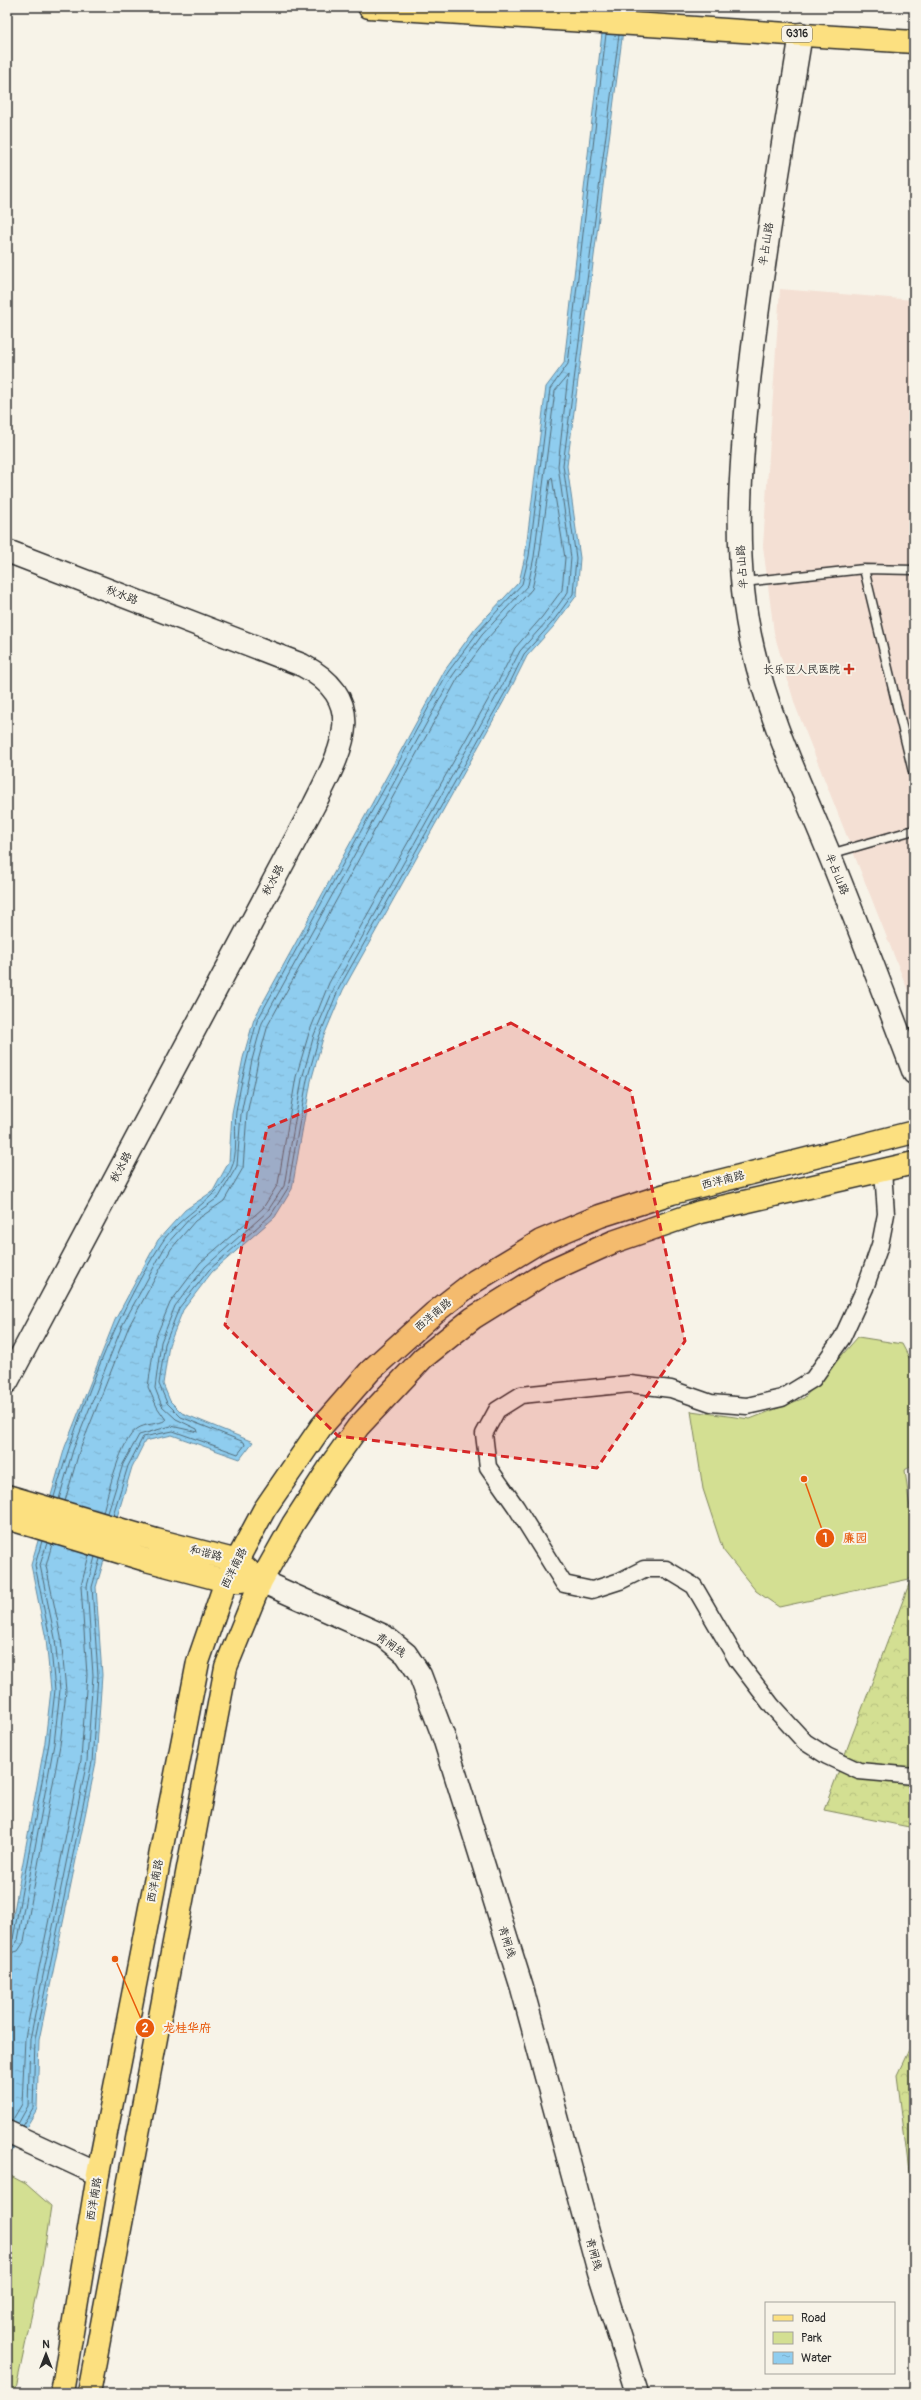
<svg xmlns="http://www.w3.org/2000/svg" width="921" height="2400" font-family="Pangolin,'LXGW WenKai TC',sans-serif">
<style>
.built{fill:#f4e0d4}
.forest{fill:url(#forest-crowns);stroke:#7f855e}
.park{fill:#d3df92;stroke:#7f855e}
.water{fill:url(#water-ripples);stroke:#678ca1}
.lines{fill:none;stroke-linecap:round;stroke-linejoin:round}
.shore{stroke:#536c79;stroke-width:1}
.lane-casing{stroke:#2b2b2b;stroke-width:11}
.street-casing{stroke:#2b2b2b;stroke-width:19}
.secondary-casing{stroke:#2b2b2b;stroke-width:25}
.primary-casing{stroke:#2b2b2b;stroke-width:25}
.highway-casing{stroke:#2b2b2b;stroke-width:25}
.lane{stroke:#f7f3e8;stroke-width:8}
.street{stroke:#f7f3e8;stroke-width:16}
.secondary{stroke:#f7f3e8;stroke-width:22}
.primary{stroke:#fce080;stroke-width:22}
.highway{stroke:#fce080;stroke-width:22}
.marked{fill:#d62828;fill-opacity:0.2;stroke:#d62828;stroke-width:3;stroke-dasharray:8 5;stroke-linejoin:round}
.poi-dot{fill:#c8321e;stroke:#f7f3e8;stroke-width:1.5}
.labels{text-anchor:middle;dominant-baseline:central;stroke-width:4;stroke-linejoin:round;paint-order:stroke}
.shield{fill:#f7f3e8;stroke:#686764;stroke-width:1}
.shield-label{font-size:10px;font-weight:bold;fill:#2b2b2b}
.street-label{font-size:11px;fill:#2b2b2b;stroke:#f7f3e8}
.poi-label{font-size:11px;fill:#2b2b2b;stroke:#f7f3e8;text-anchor:end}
.leader{fill:none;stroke:#e8590c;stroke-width:1.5}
.callout-dot{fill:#e8590c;stroke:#f7f3e8;stroke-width:1.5}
.mark-label{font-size:12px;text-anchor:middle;font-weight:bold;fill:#fff}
.callout-label{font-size:12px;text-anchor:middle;font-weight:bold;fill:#e8590c;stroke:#f7f3e8;stroke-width:4;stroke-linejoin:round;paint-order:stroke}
</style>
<defs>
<pattern id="forest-crowns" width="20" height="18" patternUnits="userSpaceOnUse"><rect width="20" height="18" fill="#d3df92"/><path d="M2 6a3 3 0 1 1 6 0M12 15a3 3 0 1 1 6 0" fill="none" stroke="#b5c07e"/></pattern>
<pattern id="water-ripples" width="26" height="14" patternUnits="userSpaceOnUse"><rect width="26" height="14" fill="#8fcdef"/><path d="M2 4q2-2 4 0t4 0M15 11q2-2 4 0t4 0" fill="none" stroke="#7cb0cd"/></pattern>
</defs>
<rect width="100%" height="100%" fill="#f7f3e8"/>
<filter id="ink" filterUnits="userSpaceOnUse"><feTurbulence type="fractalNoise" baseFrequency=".025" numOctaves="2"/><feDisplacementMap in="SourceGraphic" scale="8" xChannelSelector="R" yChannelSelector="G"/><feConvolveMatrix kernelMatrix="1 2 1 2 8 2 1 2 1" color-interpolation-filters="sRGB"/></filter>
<g filter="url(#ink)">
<!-- built -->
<path class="built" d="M780,289l134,11v706l-119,-301 -21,-72 -11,-87z"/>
<!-- forest -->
<path class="forest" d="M914,1571v257l-90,-18z
M914,2039v152l-3,-3 -14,-113z"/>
<!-- park -->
<path class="park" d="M858,1337l44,7 12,23v97l-9,6 9,70v38l-135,29 -23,-16 -33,-41 -20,-61 -12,-78 59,8 54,-21z
M7,2174l19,10 25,22 -9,60 -27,127h-8z"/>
<!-- water -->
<path class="water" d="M605,7h21l-59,459 13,92 -3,37 -23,31 -27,30 -17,34 -167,300 -20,48 -12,43 -19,108 -17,28 -63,55 -29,38 -14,35 -6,39 7,17 12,12 71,29 -13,17 -68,-24 -27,6 -13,26 -36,120 6,88 -6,87 -57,278 -2,69 -30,51v-211l38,-207 6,-52 -5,-51 -15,-74 34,-118 50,-127 43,-80 27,-30 28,-19 16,-29 3,-49 11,-55 11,-39 191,-349 30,-41 44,-47 6,-26 21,-169 18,-24z"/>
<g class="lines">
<!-- shore -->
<path class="shore" d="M54,1497c25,-85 59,-178 107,-253 20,-32 60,-44 72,-80 5,-16 1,-36 3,-52 5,-31 13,-61 21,-91l191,-349 30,-40 44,-48 7,-28 21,-167 18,-25 38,-330
M59,1499l14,-49 50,-126 43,-79 25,-28 28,-20 18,-31 4,-52 11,-54 10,-37 191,-348 29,-40 46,-50 6,-28 21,-166 13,-16 -10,91 13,92 -3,34 -21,29 -27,30 -18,35 -167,300 -21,49 -12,44 -18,107 -17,26 -62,55 -30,39 -14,36 -6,46 7,18 14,13 21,10 1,3 -27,-6 -32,9 -16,29 -15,49
M65,1501l14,-49 50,-126 42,-77 24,-28 29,-20 19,-33 4,-54 11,-53 10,-36 190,-347 29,-39 45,-50 7,-31 11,-79 2,-2 13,81 -3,32 -20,27 -27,31 -18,36 -168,299 -20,50 -13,44 -18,107 -15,24 -63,55 -30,40 -15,36 -7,48 9,20 9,13c-8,5 -21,3 -29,9 -16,10 -29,64 -34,83
M113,1515l15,-49 15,-29 30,-6 65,23 7,-9 -1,-3 -63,-25 -14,-14 -8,-19 6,-40 14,-36 30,-38 62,-55 17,-27 19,-108 12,-43 20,-49 168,-299 17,-35 27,-30 22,-30 3,-36 -13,-93 56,-430
M7,1943l6,-4 36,-196 6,-53 -5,-51 -15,-74 7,-24
M7,1948l7,-2 4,-6 36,-196 6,-54 -5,-52 -15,-73 7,-22
M7,1954l11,-3 6,-9 36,-197 6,-54 -5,-54 -15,-71 6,-22
M12,2121l10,-17 3,-66 56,-278 6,-85 -6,-89 8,-31
M18,2124l10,-18 2,-67 57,-278 6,-86 -6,-89 8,-29
M22,2126l11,-18 2,-69 57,-277 6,-87 -6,-88 8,-28"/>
<!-- lane casing -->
<g class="lane-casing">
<path id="lane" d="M864,569l50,207
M744,582l120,-13 50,1
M830,854l84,-24"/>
</g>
<!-- street casing -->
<g class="street-casing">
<path id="street" d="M883,1171l3,43 -6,31 -15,43 -23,50 -29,41 -31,19 -35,8 -36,-3 -40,-14 -41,-5 -109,11 -24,15 -13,24 4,33 28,40 48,77 28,6 28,-9 24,-12h22l28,17 43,74 35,46 33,36 22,14 32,15 55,5"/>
</g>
<!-- secondary casing -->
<g class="secondary-casing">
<path id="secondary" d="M801,34c-19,116 -39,230 -52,347 -9,89 -17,180 4,268 16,70 48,136 75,202 30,74 58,148 86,222
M7,551l295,114c69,36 39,86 12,140l-307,577
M261,1581l123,55 22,18 14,21 24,63 78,250 77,284 38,121
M7,2132l91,42"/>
</g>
<!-- primary casing -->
<g class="primary-casing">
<path id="primary" d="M7,1496l149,44 82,21 10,9
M7,1518l139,42 80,21h15
M62,2393l36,-219 100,-512 28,-81 38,-71 57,-83 49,-56 64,-58 41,-32 66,-40 59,-25 72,-23 242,-61
M89,2393l137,-726 35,-86 32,-57 40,-62 25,-35 65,-69 50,-40 74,-46 66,-30 87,-30 214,-49"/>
</g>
<!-- highway casing -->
<g class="highway-casing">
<path id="highway" d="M369,7l545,35"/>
</g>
<!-- lane -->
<use href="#lane" class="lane"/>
<!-- street -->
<use href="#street" class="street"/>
<!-- secondary -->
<use href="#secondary" class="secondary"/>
<!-- primary -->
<use href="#primary" class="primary"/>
<!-- highway -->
<use href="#highway" class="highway"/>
</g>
</g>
<!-- marked area -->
<path class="marked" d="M511,1023l120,68 54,250 -88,127 -259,-32 -113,-111 42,-197z"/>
<!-- markers -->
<path class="poi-dot" d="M847 663h4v4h4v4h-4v4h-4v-4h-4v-4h4z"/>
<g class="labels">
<!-- shield labels -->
<rect class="shield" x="782" y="26" width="30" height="16" rx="3"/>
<g class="shield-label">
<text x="797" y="34">G316</text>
</g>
<!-- street labels -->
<g class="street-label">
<text transform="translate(766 244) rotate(-81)">半占山路</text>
<text transform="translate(742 567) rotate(-94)">半占山路</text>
<text transform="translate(122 595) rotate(21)">秋水路</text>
<text transform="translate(837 874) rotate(68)">半占山路</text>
<text transform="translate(273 880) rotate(-62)">秋水路</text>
<text transform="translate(121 1167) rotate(-62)">秋水路</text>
<text transform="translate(723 1180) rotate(-14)">西洋南路</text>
<text transform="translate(433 1315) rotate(-40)">西洋南路</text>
<text transform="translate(206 1553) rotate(14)">和谐路</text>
<text transform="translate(234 1568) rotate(-63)">西洋南路</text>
<text transform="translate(391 1645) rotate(36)">青闸线</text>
<text transform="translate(155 1881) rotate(-79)">西洋南路</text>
<text transform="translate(507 1942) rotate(73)">青闸线</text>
<text transform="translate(94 2199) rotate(-80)">西洋南路</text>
<text transform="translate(594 2254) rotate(75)">青闸线</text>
</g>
<!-- poi labels -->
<g class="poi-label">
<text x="840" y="669">长乐区人民医院</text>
</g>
</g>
<!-- callouts -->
<path class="leader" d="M804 1479L825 1538M115 1959L145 2028"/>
<g class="callout-dot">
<circle cx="804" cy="1479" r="4"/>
<circle cx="115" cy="1959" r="4"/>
<circle cx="825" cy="1538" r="10"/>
<circle cx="145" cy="2028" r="10"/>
</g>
<g class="mark-label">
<text x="825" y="1542">1</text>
<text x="145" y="2032">2</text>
</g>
<g class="callout-label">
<text x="855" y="1542">廉园</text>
<text x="187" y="2032">龙桂华府</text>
</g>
<!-- margin -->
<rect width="921" height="2400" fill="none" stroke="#f7f3e8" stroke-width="24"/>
<rect x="12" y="12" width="897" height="2376" fill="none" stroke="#2b2b2b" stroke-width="1.5" filter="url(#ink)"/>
<!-- legend -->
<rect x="765" y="2302" width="130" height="72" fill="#f7f3e8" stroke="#a5a39c"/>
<rect x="773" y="2315" width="20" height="6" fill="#fce080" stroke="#a5a39c"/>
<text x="801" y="2322" font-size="12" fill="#2b2b2b">Road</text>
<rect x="773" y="2332" width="20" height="12" fill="#d3df92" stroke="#a5a39c"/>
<text x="801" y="2342" font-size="12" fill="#2b2b2b">Park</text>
<rect x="773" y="2352" width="20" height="12" fill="url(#water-ripples)" stroke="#a5a39c"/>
<text x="801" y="2362" font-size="12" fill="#2b2b2b">Water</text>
<!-- north arrow -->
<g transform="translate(46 2354)" stroke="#f7f3e8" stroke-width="3" paint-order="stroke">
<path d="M0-3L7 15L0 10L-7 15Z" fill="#2b2b2b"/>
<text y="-6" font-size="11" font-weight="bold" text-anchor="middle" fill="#2b2b2b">N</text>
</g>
</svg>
